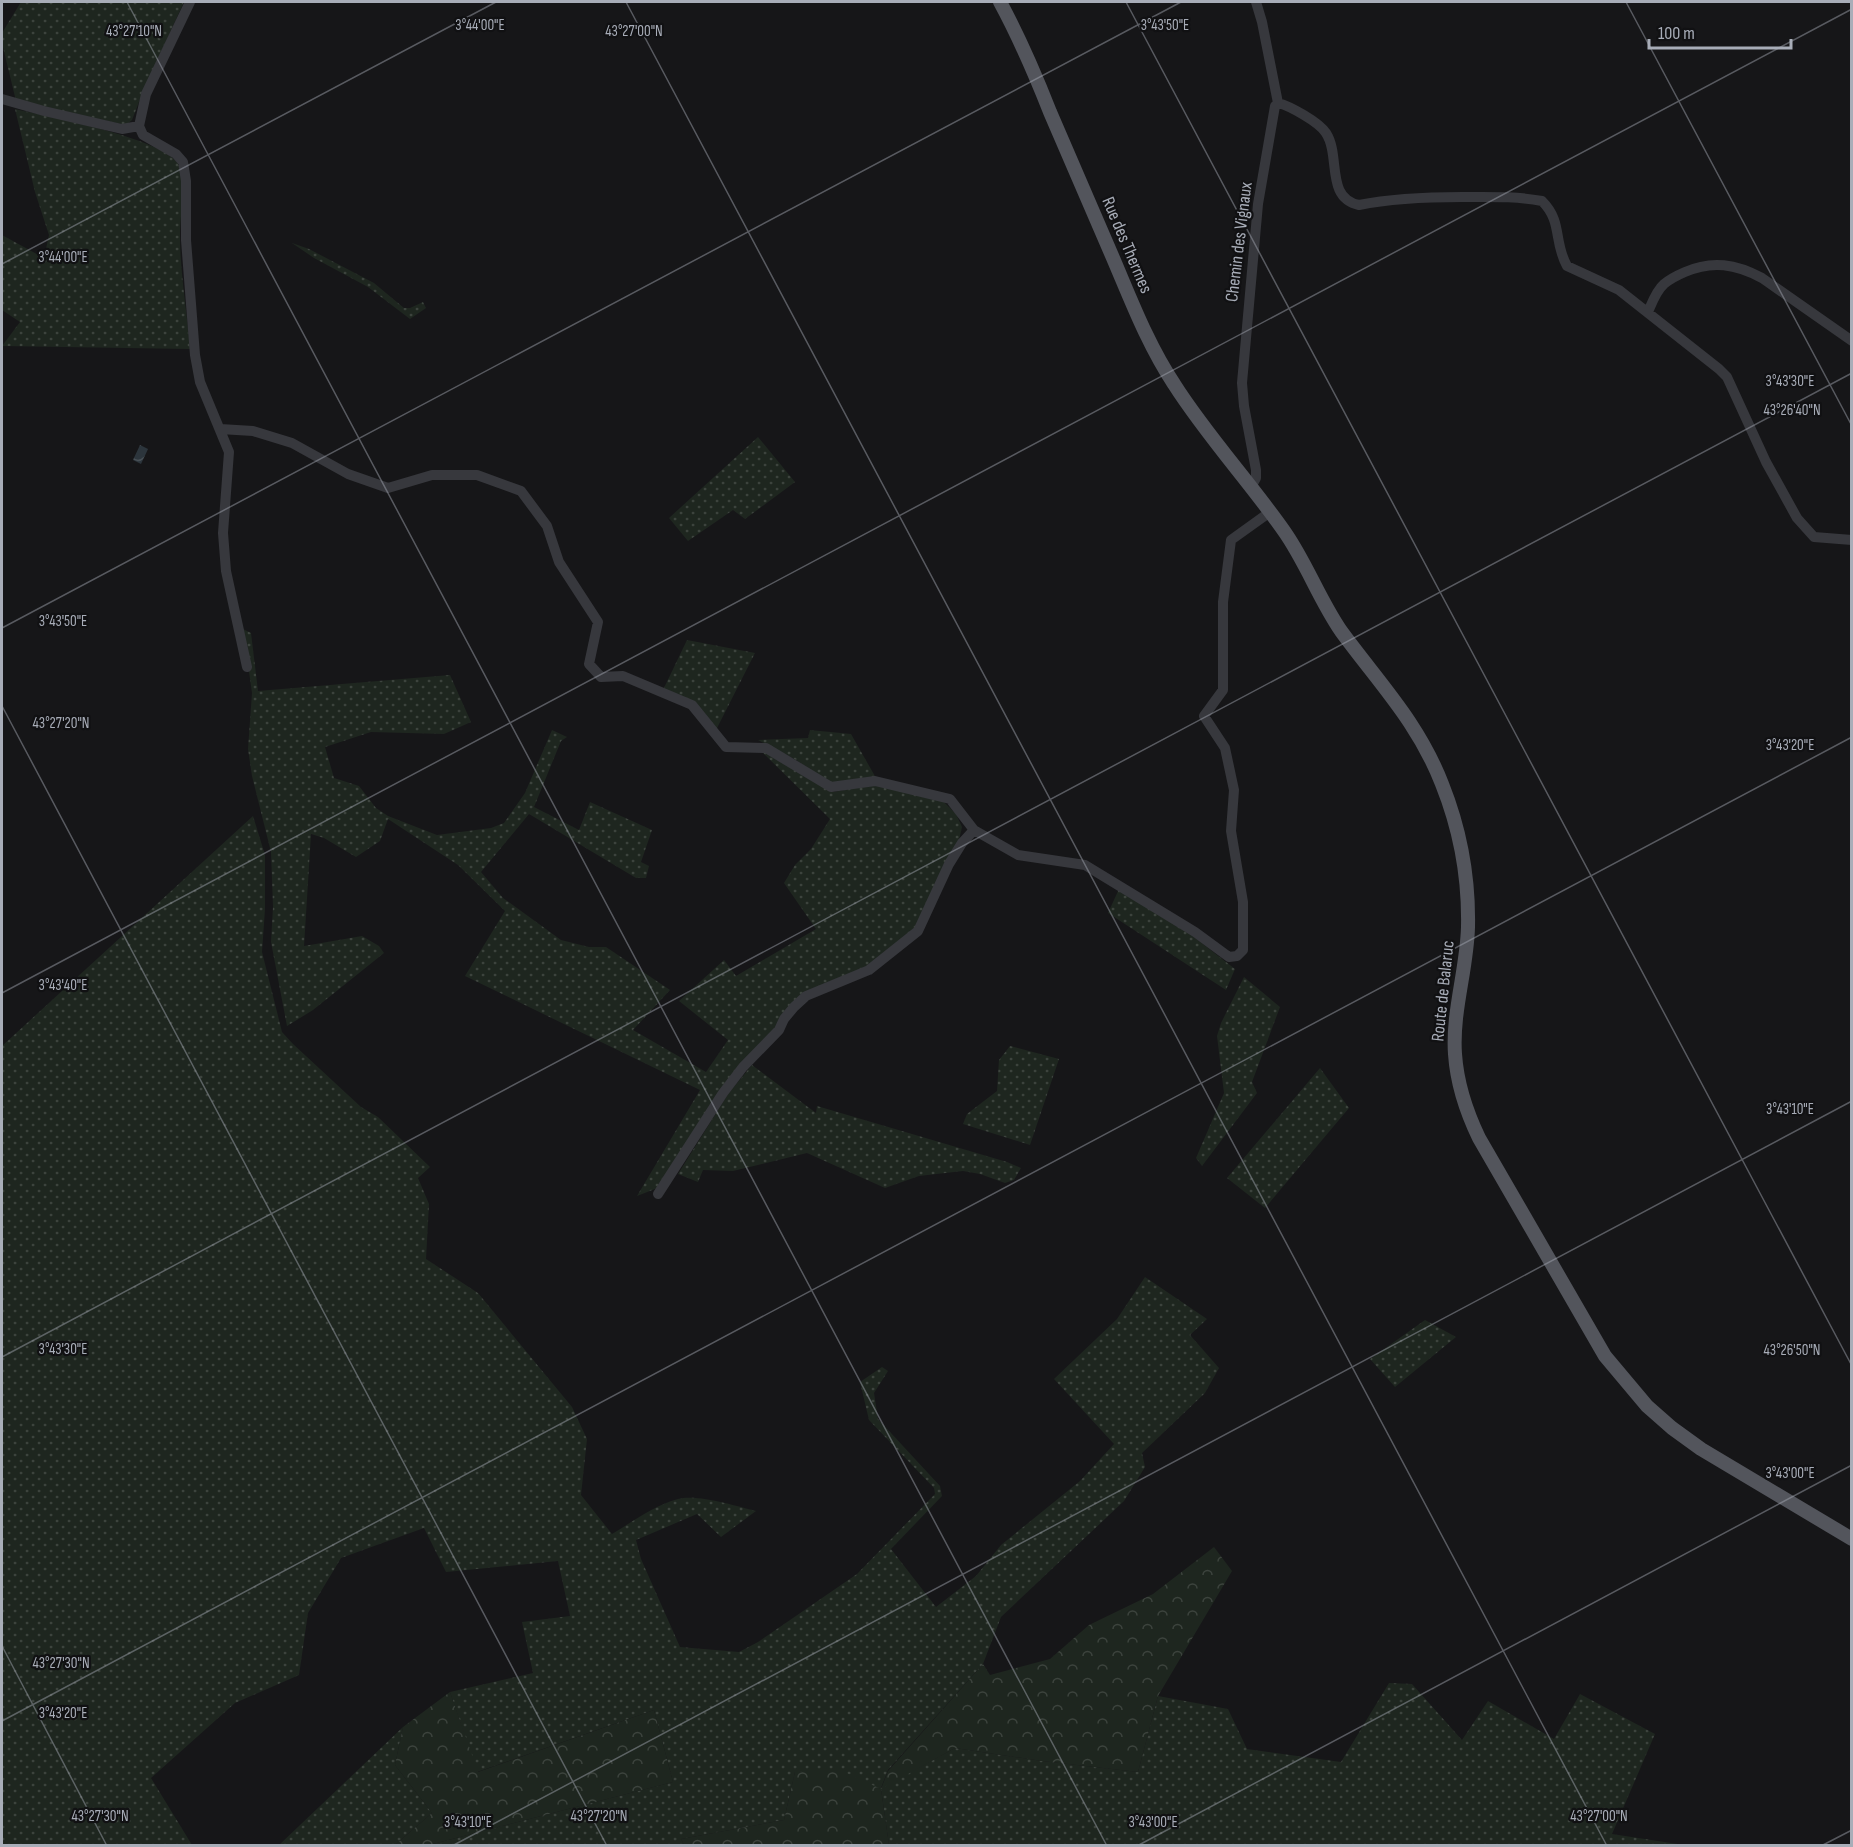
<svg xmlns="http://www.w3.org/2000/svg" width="1853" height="1847" font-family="'Sofia Sans Condensed',sans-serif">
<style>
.grass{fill:url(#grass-dots)}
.forest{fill:url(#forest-crowns)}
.water{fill:url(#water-waves)}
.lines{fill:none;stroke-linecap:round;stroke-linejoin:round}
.minor{stroke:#37383d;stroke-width:10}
.major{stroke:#53555c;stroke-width:14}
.ticks{fill:none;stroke:#a8adb8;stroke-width:1.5;stroke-opacity:0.45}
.labels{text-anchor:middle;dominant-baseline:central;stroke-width:4.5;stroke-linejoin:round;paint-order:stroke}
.street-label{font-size:18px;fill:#a8adb8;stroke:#111113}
.ticks-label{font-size:15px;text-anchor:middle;fill:#a8adb8;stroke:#111113;stroke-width:4.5;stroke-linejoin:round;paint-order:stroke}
</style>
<defs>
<pattern id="grass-dots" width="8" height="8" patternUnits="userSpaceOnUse" patternTransform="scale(1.5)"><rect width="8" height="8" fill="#1e261f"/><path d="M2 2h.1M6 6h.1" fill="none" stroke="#3c433d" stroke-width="1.8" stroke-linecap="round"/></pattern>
<pattern id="forest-crowns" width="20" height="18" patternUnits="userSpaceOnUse" patternTransform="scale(1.5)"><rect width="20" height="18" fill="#1e261f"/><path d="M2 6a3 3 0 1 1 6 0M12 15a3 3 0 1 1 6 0" fill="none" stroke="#3c433d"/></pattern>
<pattern id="water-waves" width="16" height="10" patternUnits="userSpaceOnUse" patternTransform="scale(1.5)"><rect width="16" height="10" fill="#2c353c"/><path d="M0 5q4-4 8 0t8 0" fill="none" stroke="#485056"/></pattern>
</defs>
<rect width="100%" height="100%" fill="#161618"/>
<!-- grass -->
<path class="grass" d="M21,2h163l-40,87 -12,31 -6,5 -110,-24 -14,-58v-10z
M15,109c30,7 155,30 165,58 6,15 0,50 0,68 0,38 7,76 10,114l-188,-3 18,-24 -18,-12v-75l42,23 5,-23 -14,-43z
M292,243l17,6 65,34 30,25h6l13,-6 3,6 -16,11 -42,-32 -54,-29z
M758,437l37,45 -50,37 -12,-9 -45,31 -19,-23z
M243,629l8,4 7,58 192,-16 21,47 -27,12 -73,-2 -46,15 9,31 25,8 17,22 12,8 49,19 54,-7 13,-5 21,-30 27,-63 15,7 -6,4 -27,66 45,23 11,-28 62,28 -11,32 8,4 -3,12h-10l-107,-64 -48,58 22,26 58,42 28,7h17l64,43 -37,40 73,42 22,-32 -49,-39 45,-41 12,16 80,-47 -32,-46 11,-18 16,-16 19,-30 -71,-70 75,43 42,-8 65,15 15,15 6,13 -3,13 -42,89 -48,37 -50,21 -79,78 -80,122 -23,9 63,-106 -235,-114 40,-65 -47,-46 -70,-46 -8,22 -24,16 -32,-19 -13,-4 -7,112 58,-10 17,10 5,7 -71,57 -26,16 -16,-84 2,-35 -2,-55 -19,-76 -4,-27 4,-56z
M687,640l68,13 -39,77 -19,-21 -34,-19z
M810,730l41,4 25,44 -46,5 -34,-23 -38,-20 50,-2z
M253,816l12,39v54l-3,43 20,80 11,12 68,63 17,10 52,50 -12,11 11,26 -3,55 52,34 94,114 15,32 -6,56 31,39c20,-12 43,-29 66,-35 20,-5 57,7 78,12l-35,26 -24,-23 -61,26 5,19 39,88 59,5 19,-10 99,-68 78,-80 -1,-6 -65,-68 -9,-38 22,-15 6,4 -14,22 4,26 62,67 2,10 -51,53 45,58 40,-31 25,-31 79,-64 34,-37 -60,-65 63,-60 28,-42 62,42 -17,16 29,33 -14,25 -63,60 3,14 -21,34 -123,116 -18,47 -95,106 -7,18 74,-40 87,13 96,11 20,-76 70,13 19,40 94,13 48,-79 23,1 50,56 26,-39 66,38 26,-45 75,40 -43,100 72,11h-795l-8,-56 -86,-17 -11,48 -103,19 3,6h-255l244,-63 -19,-72 -177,62 -27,-80 83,-19 -11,-51 48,-6 -12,-55 -112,11 -22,-44 -83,30 -33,55 -9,62 -64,28 -84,75 41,67 -190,1v-800z
M1119,889l57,34 59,46 -9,21 -118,-77z
M1244,977l36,30 -28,75 5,11 -55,73 -6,-8 28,-65 -7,-57 4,-13z
M1010,1046l49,13 -29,86 -67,-21 4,-10 30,-23 2,-31z
M752,1065l64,48 1,-7 190,56 14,6 -7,12 -9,3 -25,-9 -17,-3 -44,5 -34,12 -78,-35 -74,18 -30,-1 -5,12 -20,-8 50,-80z
M1320,1068l29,40 -84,100 -38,-30z
M1425,1320l31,17 -61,50 -25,-28z
M403,1727l-8,38 37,48 -37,32 -117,1z"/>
<!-- forest -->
<path class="forest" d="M1214,1547l18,24 -74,125 -20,76 -96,-11 -87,-13 -74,41 8,56h-205l-3,-6 103,-19 11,-48 43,-3 43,20 7,-18 95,-107 7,11 60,-16 39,-34 64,-31z
M450,1692l28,80 176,-62 19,72 -244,63h-34l37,-32 -37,-48 8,-38z"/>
<!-- water -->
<path class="water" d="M140,445l8,4 -7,15 -8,-4z"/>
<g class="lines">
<!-- minor -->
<path class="minor" d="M190,2l-44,92 -7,32 4,9 33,19 7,8 3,19v59l9,115 5,27 29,70 -6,81 3,38 21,96
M2,99l42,12 78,18 17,-3
M1278,103c12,3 41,19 48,30 15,23 -1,65 33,72 35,-7 68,-8 103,-8 27,0 54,-1 80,4 21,21 11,40 25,65l52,24 100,79 8,8 39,85 31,56 17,19 38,3
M1648,312c4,-9 8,-21 16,-28 6,-5 14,-9 21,-12 27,-12 51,-8 77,6l90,63
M220,429l33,2 39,12 56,31 40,14 44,-13h45l44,16 26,35 12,36 39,60 -9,42 12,13 22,-1 69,29 34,42 40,1 65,39 44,-6 75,18 24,31 44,25 67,10 110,67 34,25 8,-1 6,-6v-48l-12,-71 3,-41 -9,-42 -21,-32 19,-26v-88l8,-62 39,-28
M1251,487l5,-9v-8l-12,-64 -2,-23 16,-179 17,-98 3,-3 -16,-81 -6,-20
M658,1194l65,-101 20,-26 36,-37 5,-11 10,-12 12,-11 63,-26 49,-39 31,-67 13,-21 12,-13"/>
<!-- major -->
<path class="major" d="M1000,2c19,35 35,72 50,110 21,48 42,97 63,146 18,42 35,87 61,126 33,52 75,97 110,147 22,31 35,68 57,100 38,52 77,91 101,153 18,45 27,95 26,143 -1,42 -16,85 -13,127 2,30 11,57 24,84l126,218 42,50 25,22 29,21 151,90"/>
</g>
<!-- ticks -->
<path class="ticks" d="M127,2l980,1844M626,2l981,1844M1126,2l726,1364M1626,2l226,424M2,264l494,-262M2,628l1179,-626M2,706l605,1140M2,993l1850,-984M2,1357l1850,-984M2,1646l105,200M2,1721l1850,-984M452,1846l1400,-745M1137,1846l715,-381M1821,1846l31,-16"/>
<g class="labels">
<!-- street labels -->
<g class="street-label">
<text transform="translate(1239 242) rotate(-83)">Chemin des Vignaux</text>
<text transform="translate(1127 245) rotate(67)">Rue des Thermes</text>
<text transform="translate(1443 991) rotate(-84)">Route de Balaruc</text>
</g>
</g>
<g class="ticks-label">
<text x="480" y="30">3°44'00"E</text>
<text x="1165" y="30">3°43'50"E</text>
<text x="134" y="36">43°27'10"N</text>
<text x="634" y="36">43°27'00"N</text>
<text x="63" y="262">3°44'00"E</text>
<text x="1790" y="386">3°43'30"E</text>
<text x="1792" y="415">43°26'40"N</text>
<text x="63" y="626">3°43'50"E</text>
<text x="61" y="728">43°27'20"N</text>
<text x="1790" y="750">3°43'20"E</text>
<text x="63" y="990">3°43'40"E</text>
<text x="1790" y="1114">3°43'10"E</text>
<text x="63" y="1354">3°43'30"E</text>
<text x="1792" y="1355">43°26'50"N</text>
<text x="1790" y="1478">3°43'00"E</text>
<text x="61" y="1668">43°27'30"N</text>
<text x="63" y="1718">3°43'20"E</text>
<text x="100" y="1821">43°27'30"N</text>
<text x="599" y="1821">43°27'20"N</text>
<text x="1599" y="1821">43°27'00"N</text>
<text x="468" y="1827">3°43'10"E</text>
<text x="1153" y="1827">3°43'00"E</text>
</g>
<!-- border -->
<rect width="1853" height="1847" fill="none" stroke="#a8adb8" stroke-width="6"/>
<!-- scale -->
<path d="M1649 39v9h142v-9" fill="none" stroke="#a8adb8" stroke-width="3"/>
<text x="1658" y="39" font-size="18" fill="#a8adb8" stroke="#111113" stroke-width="4.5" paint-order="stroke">100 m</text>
</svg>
